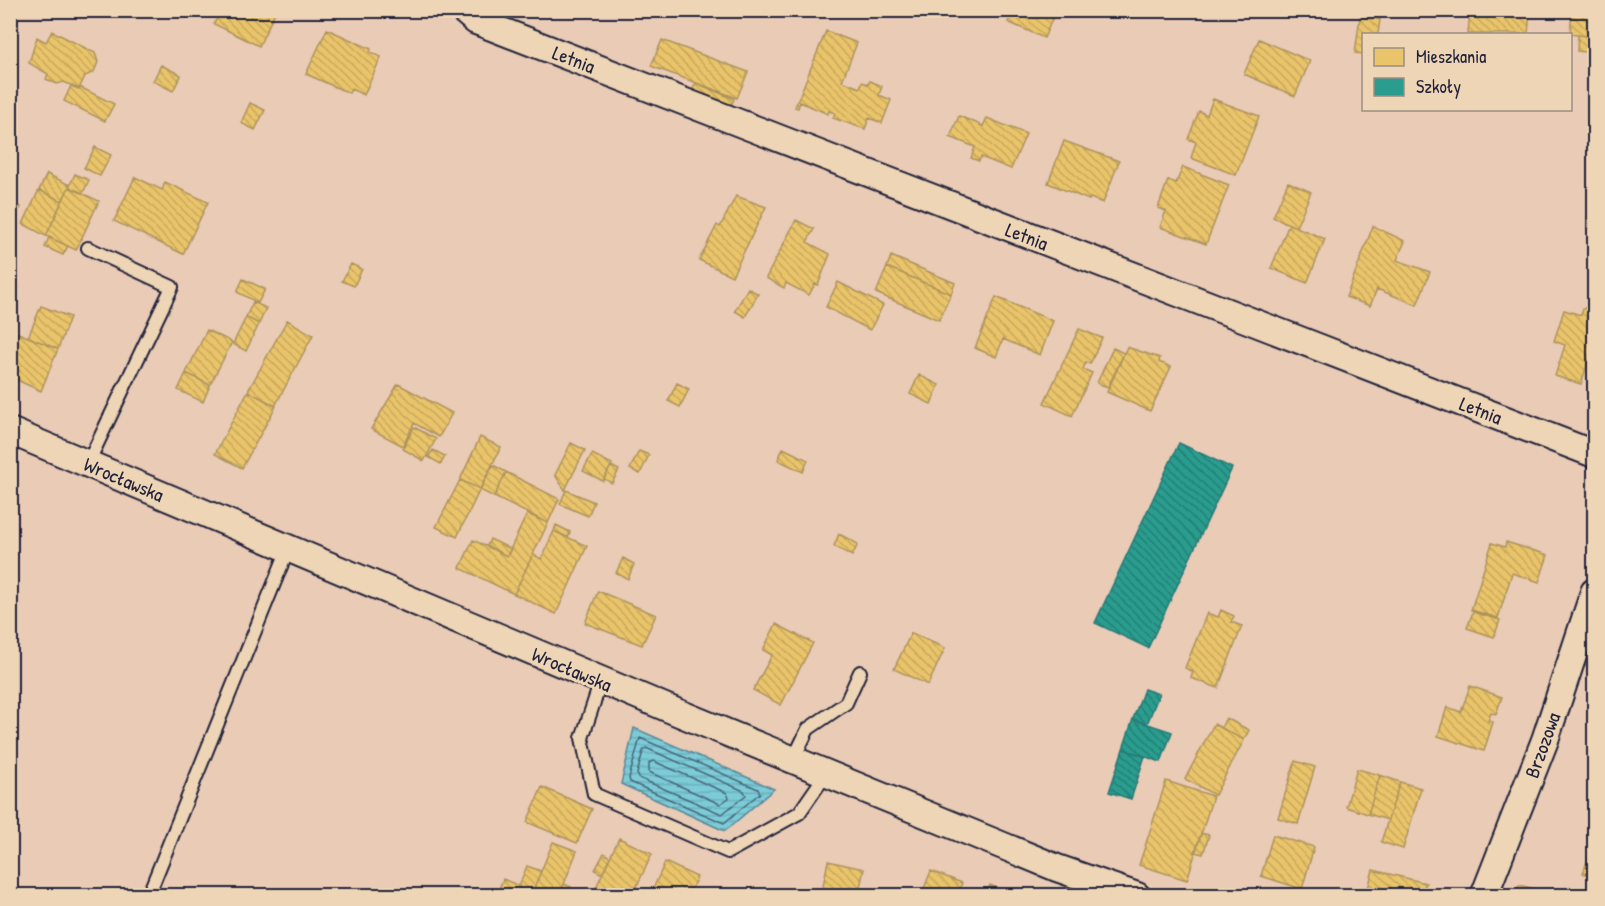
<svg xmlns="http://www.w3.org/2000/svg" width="1605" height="906" font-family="'Patrick Hand',sans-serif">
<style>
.water{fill:url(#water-rules);stroke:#588899;stroke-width:1.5}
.homes{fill:url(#homes-back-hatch);stroke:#ad935c;stroke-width:1.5}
.schools{fill:url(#schools-back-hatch);stroke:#287876;stroke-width:1.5}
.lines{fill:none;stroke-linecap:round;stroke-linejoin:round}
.shore{stroke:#46667a;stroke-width:1.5}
.lane-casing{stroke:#22223b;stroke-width:16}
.street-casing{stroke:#22223b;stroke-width:30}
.lane{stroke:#edd5b5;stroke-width:12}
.street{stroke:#edd5b5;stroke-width:26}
.labels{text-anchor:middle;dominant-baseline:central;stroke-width:6;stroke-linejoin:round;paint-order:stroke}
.street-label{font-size:20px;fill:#22223b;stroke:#edd5b5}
</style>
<defs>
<pattern id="water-rules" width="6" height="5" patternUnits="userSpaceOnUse" patternTransform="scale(1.5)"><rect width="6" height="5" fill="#7cccd8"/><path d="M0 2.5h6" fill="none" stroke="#6bafba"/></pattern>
<pattern id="homes-back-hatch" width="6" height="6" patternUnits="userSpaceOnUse" patternTransform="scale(1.5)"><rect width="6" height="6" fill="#e9c46a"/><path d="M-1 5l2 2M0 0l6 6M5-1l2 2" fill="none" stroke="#c8a85d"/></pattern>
<pattern id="schools-back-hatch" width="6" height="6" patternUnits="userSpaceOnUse" patternTransform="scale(1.5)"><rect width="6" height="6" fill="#2a9d8f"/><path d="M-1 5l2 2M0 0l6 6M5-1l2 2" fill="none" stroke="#248076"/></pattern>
</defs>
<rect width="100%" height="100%" fill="#e9cbb6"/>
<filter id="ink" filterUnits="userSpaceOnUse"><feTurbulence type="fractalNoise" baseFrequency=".0167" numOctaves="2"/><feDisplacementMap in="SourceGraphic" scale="12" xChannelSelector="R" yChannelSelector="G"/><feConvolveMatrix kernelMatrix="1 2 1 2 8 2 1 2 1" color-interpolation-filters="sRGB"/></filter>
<g filter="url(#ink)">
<!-- water -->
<path class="water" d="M634,728l140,61 -49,42 -104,-47z"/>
<!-- homes -->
<path class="homes" d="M221,10h55l-17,36 -45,-22z
M1013,10h43l-12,28 -36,-16z
M1470,10h60l-2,24h-60z
M1572,10h22v27l-24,-3z
M1360,17l20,2 -2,15h-14v20l-9,-1z
M327,29l44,20 -1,3 11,5 -17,38 -13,-6 -2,4 -43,-19z
M52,31l43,22 3,9 -4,10 -9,4 -6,13 -15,-7 -7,2 -11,-5 2,-5 -19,-11 8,-26 9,5z
M826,31l31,12 -15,38 18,7 2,-6 6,2 2,-3 12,5 -3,9 12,5 -9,23 -13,-5 -4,11 -32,-11 2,-5 -6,-2 -1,3 -28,-12 -2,6 -3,-1z
M1578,35l16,2v16l-17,-2z
M1259,39l51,22 -15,35 -51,-22z
M662,40l86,32 -11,26 -86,-32z
M161,65l20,10 -8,16 -20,-10z
M696,83l38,16 -4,9 -38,-17z
M71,86l8,3 1,-2 34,17 -9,17 -41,-20z
M1213,99l46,17 -23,59 -45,-17 5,-16 -8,-3 11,-28 8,4z
M250,103l15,7 -10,20 -14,-7z
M959,116l24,10 4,-8 39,16 -15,35 -30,-12 -2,4 -8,-3 4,-11 -25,-10z
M1064,141l55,20 -16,42 -13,-5 -1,2 -41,-17z
M95,147l16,8 -11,21 -16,-8z
M1183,167l46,18 -23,59 -46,-17 6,-16 -8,-3 10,-28 8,3z
M47,174l23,11 -8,16 -23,-11z
M75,174l14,6 -6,13 -14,-6z
M135,177l27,13 3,-8 43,20 -25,52 -69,-33z
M1288,182l23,10 -15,35 -23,-10z
M69,187l30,14 -23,49 -30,-14z
M39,190l23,11 -16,35 -23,-12z
M736,196l30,11 -34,69 -33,-16 18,-35 3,2z
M10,202l11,5 -11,19z
M796,220l18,9 -7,13 23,12 -12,31 -3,-1 -6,11 -23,-12 -2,5 -18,-10z
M1289,224l36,15 -18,44 -36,-15z
M1373,226l32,15 -8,19 33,12 -13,33 -40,-16 -7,17 -24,-9z
M49,237l19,9 -5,9 -18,-8z
M891,256l64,27 -4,11 -64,-27z
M351,264l11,5 -8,17 -12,-5z
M887,267l64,27 -12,26 -63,-27z
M243,279l22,10 -7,14 -21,-11z
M838,282l45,23 -13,25 -44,-23z
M10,283l9,4 -9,19z
M748,288l10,6 -13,23 -10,-6z
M996,297l57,24 -13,34 -37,-16 -7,18 -21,-9z
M253,302l13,6 -7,16 -13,-7z
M41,306l29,11 -12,32 -30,-12z
M1588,306l6,3v45l-3,-1 -10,31 -26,-8 10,-31 -11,-4 10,-31 17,5 2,-6z
M246,317l13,7 -13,27 -13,-7z
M287,320l26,15 -38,71 -27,-15z
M1079,329l23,9 -12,26 -4,-2 -3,7 9,4 -20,43 -28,-13z
M207,330l25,12 -22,43 -24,-12z
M18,333l40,16 -17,42 -31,-14v-27z
M10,335l6,3 -6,12z
M1127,347l33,11 -1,4 12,5 -21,44 -43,-19z
M1113,348l11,5 -16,34 -11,-4z
M186,373l24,12 -7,17 -25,-12z
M919,375l20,10 -8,19 -21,-10z
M677,383l12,6 -9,18 -12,-6z
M398,384l54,29 -13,24 -25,-14 -11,23 -32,-17z
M248,391l28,15 -34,62 -27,-14z
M414,427l22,12 -12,22 -21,-12z
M480,437l21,10 -21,42 -20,-9z
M571,443l14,7 -20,40 -10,-15z
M783,448l25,12 -5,12 -25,-12z
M433,450l12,6 -4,8 -13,-7z
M639,451l10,4 -9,19 -10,-5z
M592,454l20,10 -9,17 -20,-10z
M493,465l13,7 -12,25 -14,-7z
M611,466l8,4 -7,13 -8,-4z
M506,472l53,27 -11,24 -54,-26z
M460,480l20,9 -23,48 -21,-10z
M566,490l28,12 -6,14 -28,-12z
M527,514l21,9 -34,71 -54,-26 13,-28 34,16z
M556,525l14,7 -2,6 -14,-7z
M554,531l33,15 -31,68 -42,-20 19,-40 8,5z
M839,534l19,10 -6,12 -18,-10z
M490,539l21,10 -4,7 -20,-10z
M1506,542l42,13 -9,27 -27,-9 -14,45 -27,-8 21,-67 13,4z
M623,558l11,6 -6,15 -12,-6z
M598,591l58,24 -14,30 -57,-22z
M1221,610l13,6 -3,6 11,4 -24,62 -27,-10 2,-6 -8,-4 22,-55 11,4z
M1473,612l27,8 -6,17 -27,-9z
M776,624l37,19 -32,62 -28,-15 19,-35 -9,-5z
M911,633l34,15 -17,37 -34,-16z
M1470,686l32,11 -6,17 -5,-1 -3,8 5,1 -9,29 -46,-15 9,-29 14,5z
M1590,687l4,1v13l-6,-2z
M1226,718l23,12 -5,10 -23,-12z
M1214,724l30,16 -29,55 -30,-16z
M1295,761l20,6 -17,57 -20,-6z
M1357,769l23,6 -12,39 -22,-7z
M1380,775l20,7 -12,38 -20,-6z
M1166,781l47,15 -26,84 -48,-15z
M1400,782l21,6 -18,61 -22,-7z
M542,787l50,22 -15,34 -50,-21z
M1201,833l8,2 -6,19 -8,-2z
M1273,835l41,12 -12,42 -41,-13z
M619,838l33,16 -20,42h-40z
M553,842l24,9 -13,33 -5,12h-28z
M1593,845l1,1v15l-6,-2z
M604,853l6,4 -8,17 -7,-4z
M1588,859l6,2v16l-11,-4z
M828,861l36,8 -6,27h-37z
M665,862l32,15 -9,19h-38z
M527,866l14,5 -10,25h-35l7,-17 16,7z
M1373,870l53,13 -4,13h-56z
M931,871l31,12 -5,13h-36z
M564,884l7,3 -4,9h-8z
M990,885l27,11 -30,-2z
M1519,885l16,4 -2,7h-17z"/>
<!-- schools -->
<path class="schools" d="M1179,443l53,25 -84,180 -53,-25z
M1144,689l15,5 -12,30 -14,-5z
M1133,719l39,13 -11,30 -38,-13z
M1123,749l22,7 -14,43 -22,-7z"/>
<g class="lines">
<!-- shore -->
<path class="shore" d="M640,738l118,51 2,4 -36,30 -94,-41 -1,-4z
M646,748l98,43 2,4 -24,19 -83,-36 -2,-4 6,-23z
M653,761l74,32 2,5 -9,6 -71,-32v-9z"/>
<!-- lane casing -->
<g class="lane-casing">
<path id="lane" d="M88,463l84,-176 -84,-39
M601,681l-19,57 12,56 134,58 71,-39 27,-39
M793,760l15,-31 38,-26 14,-31
M148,896l140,-347"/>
</g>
<!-- street casing -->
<g class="street-casing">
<path id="street" d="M463,10l13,11 1118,433
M10,431l669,282 378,155 80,28
M1484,896l61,-156 49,-148"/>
</g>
<!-- lane -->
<use href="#lane" class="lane"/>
<!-- street -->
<use href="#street" class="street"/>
</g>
</g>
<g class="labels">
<!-- street labels -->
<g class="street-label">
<text transform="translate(574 59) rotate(21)">Letnia</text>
<text transform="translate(1027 236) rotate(21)">Letnia</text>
<text transform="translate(1481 410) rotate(21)">Letnia</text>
<text transform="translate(124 479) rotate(23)">Wrocławska</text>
<text transform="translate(572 669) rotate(23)">Wrocławska</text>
<text transform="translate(1542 745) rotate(-70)">Brzozowa</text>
</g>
</g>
<!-- margin -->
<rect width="1605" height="906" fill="none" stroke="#edd5b5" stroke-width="36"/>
<rect x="18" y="18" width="1569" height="870" fill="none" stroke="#22223b" stroke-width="2" filter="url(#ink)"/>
<!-- legend -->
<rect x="1362" y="33" width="210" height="78" fill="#edd5b5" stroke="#9c8d84" stroke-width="1.5"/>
<rect x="1374" y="48" width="30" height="18" fill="#e9c46a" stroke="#9c8d84" stroke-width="1.5"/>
<text x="1416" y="63" font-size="18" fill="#22223b">Mieszkania</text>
<rect x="1374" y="78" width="30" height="18" fill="#2a9d8f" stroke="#9c8d84" stroke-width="1.5"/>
<text x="1416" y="93" font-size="18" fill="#22223b">Szkoły</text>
</svg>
